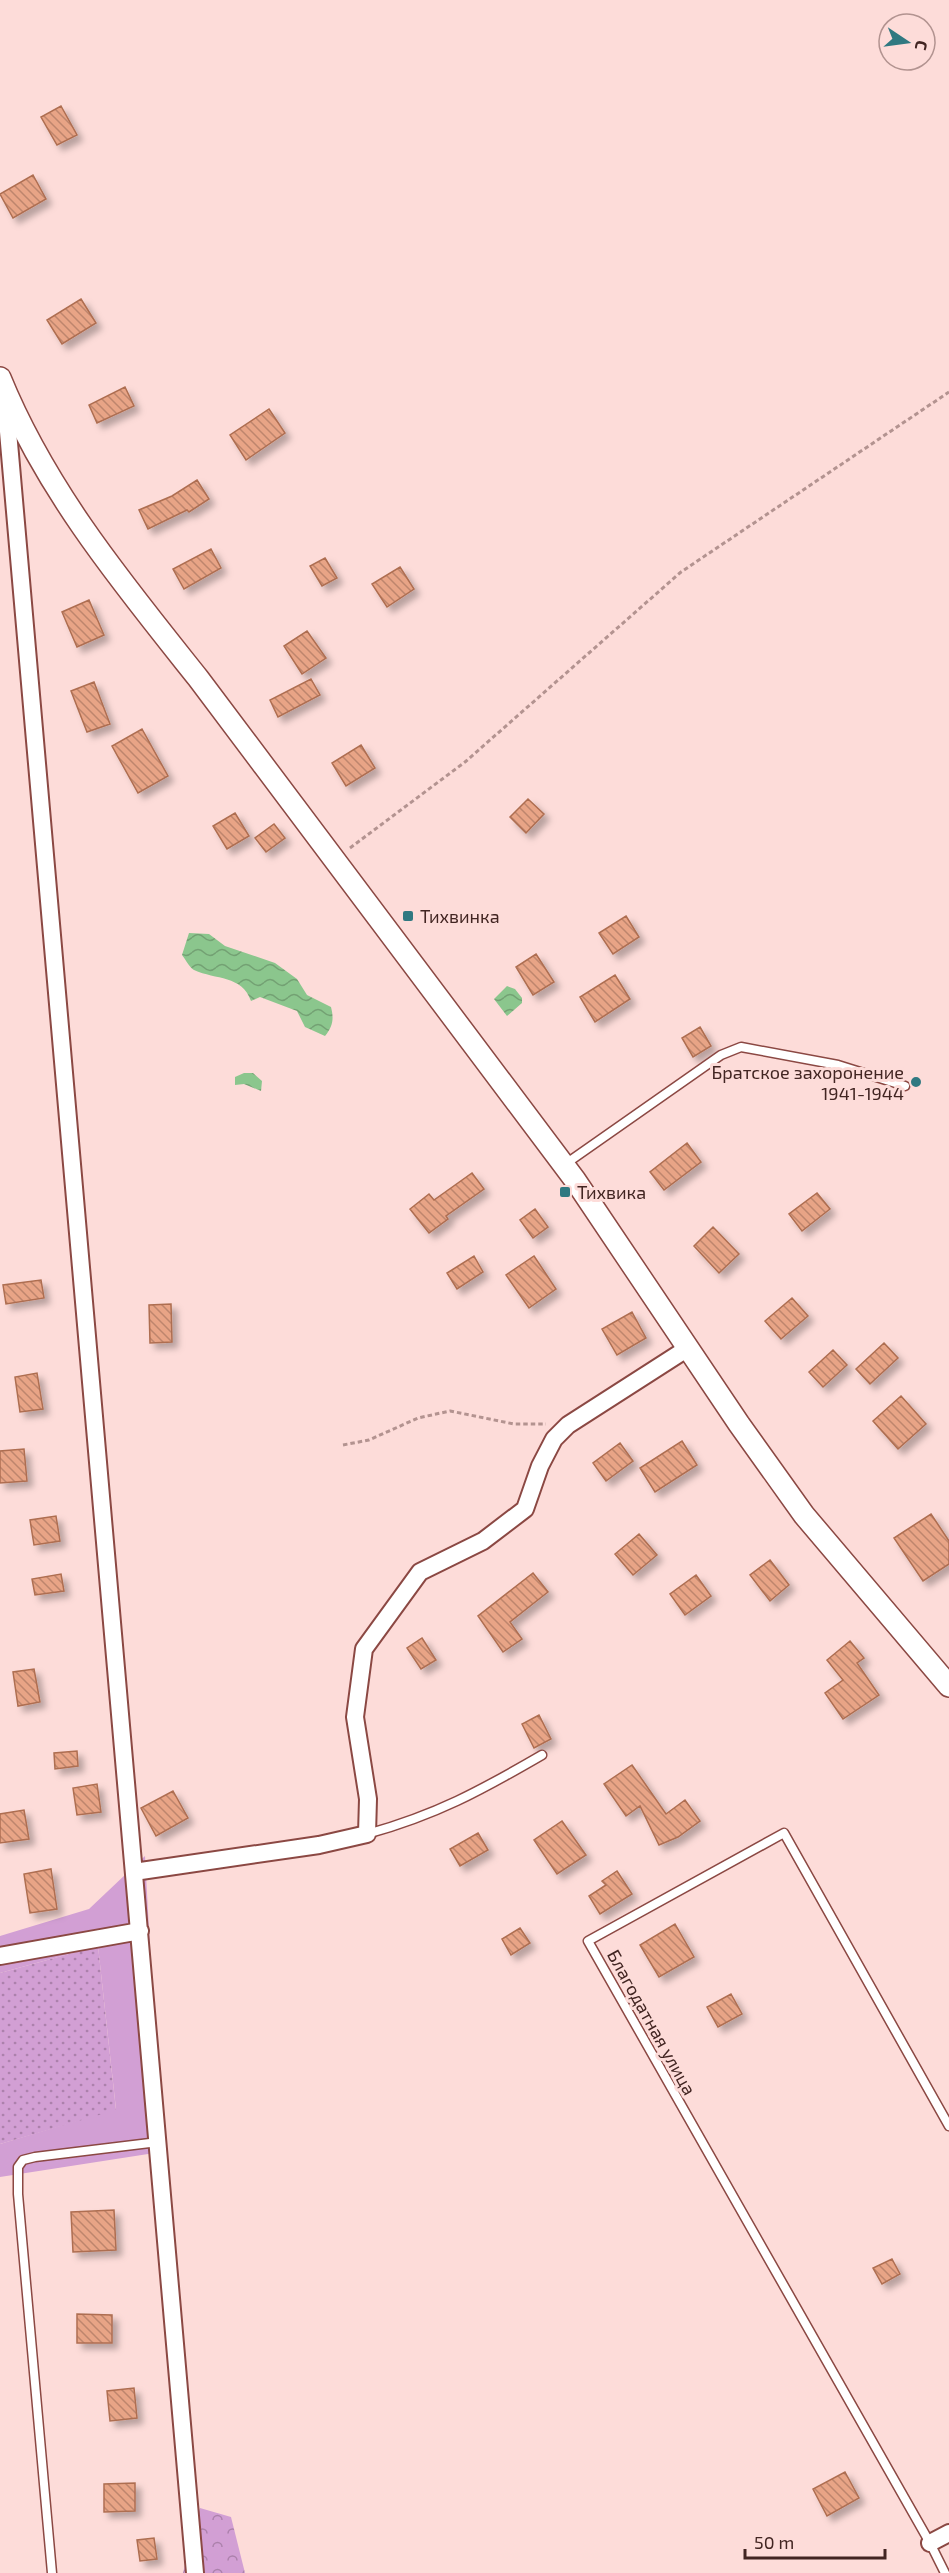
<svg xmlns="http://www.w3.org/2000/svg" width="949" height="2573" font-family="'Exo 2',sans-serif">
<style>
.green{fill:#d29fd4}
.forest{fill:url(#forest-crowns)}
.garden{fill:url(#garden-dots)}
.water{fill:url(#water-waves)}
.building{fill:url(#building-back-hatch);stroke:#ae6e51;stroke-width:1.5;filter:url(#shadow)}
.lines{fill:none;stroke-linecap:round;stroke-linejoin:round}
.service-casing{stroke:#8b4843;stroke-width:11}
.minor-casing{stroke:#8b4843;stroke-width:20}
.tertiary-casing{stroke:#8b4843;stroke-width:24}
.path{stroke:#b39390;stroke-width:3;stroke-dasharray:4.5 3;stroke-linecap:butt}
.service{stroke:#fff;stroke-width:8}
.minor{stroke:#fff;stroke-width:16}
.tertiary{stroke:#fff;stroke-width:21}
.poi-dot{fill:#307981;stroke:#fddcd9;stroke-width:2}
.labels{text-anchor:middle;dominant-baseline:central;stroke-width:6;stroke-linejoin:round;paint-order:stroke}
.poi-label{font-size:18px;fill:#422522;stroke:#fddcd9;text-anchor:start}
.street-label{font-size:18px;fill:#422522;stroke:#fddcd9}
</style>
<defs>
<pattern id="forest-crowns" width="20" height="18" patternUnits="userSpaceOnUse" patternTransform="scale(1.5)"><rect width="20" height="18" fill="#d29fd4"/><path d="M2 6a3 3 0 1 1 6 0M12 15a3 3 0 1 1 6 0" fill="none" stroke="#ac81ac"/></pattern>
<pattern id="garden-dots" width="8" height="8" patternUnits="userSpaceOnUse" patternTransform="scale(1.5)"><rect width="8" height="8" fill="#d29fd4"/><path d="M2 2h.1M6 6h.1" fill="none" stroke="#ac81ac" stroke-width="1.8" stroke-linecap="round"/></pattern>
<pattern id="water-waves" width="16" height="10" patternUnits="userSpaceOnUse" patternTransform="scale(1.5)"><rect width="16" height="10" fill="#8bc68d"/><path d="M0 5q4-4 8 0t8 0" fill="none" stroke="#73a173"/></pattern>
<pattern id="building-back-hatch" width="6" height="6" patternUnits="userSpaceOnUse" patternTransform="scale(1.5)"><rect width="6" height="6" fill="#e8a486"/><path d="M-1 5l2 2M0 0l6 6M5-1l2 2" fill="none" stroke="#be856d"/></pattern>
<filter id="shadow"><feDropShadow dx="5.5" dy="5.5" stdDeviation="3" flood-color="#0004"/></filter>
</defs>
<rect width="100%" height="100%" fill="#fddcd9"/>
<!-- green -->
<path class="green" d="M145,1856l16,296 -161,25v-33l116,-35 -18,-163 -98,27v-37l89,-27z"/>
<!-- forest -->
<path class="forest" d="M200,2508l31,9 14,56h-62z"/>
<!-- garden -->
<path class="garden" d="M98,1946l18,164 -116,34v-171z"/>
<!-- water -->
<path class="water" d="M189,933l20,1 16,12 50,17 22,16 10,16 24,12c3,12 2,19 -6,29l-20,-9 -8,-16 -37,-14 -9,4c-9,-26 -35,-21 -57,-31 -5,-3 -8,-10 -12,-15z
M507,986l8,3 7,9v5l-15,13 -13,-17z
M244,1073h9l9,8 -1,10 -17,-7 -9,1v-8z"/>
<!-- building -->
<path class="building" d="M61,106l16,29 -20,10 -16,-28z
M33,175l13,24 -33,19 -13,-24z
M81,299l15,24 -34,21 -15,-24z
M125,387l9,19 -37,17 -8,-18z
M269,409l16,24 -39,27 -16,-25z
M197,480l12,19 -20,13 -2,-2 -39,19 -9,-19 33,-14z
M211,549l10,19 -37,21 -11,-20z
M325,558l12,20 -15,8 -12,-20z
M400,567l14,22 -27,18 -15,-23z
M89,600l15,35 -27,12 -15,-35z
M307,631l19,27 -24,16 -18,-28z
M311,679l9,16 -42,22 -8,-17z
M94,682l16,42 -23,8 -16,-41z
M142,729l26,47 -30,17 -26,-47z
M361,745l14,23 -29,18 -14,-23z
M528,799l16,15 -18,19 -16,-16z
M235,813l14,23 -22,13 -14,-23z
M274,824l11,14 -19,14 -11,-14z
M626,916l13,21 -26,17 -14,-21z
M536,954l18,28 -21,13 -17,-28z
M615,975l15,24 -35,23 -15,-25z
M700,1027l11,19 -18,11 -11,-19z
M687,1143l14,19 -37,28 -14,-18z
M472,1173l12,16 -38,27 2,3 -19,14 -19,-24 19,-15 5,6z
M817,1193l13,16 -28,22 -13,-17z
M535,1209l13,18 -15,11 -13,-18z
M713,1227l26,27 -20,19 -25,-27z
M474,1256l9,16 -26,17 -10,-16z
M534,1256l22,33 -27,19 -23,-33z
M41,1280l3,18 -38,6 -3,-19z
M792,1298l16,18 -27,23 -16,-18z
M171,1304l1,38 -22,1 -1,-38z
M632,1312l14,26 -29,17 -15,-26z
M884,1343l14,15 -28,26 -14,-15z
M833,1350l14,15 -24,22 -14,-15z
M37,1373l6,36 -23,3 -5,-35z
M901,1396l25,28 -28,25 -25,-28z
M682,1441l15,24 -42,27 -15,-24z
M620,1443l13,18 -27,20 -13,-18z
M24,1449l3,32 -27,2v-32z
M931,1514l18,27v23l-26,17 -29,-43z
M56,1516l4,25 -26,4 -4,-25z
M639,1534l18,21 -24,20 -18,-21z
M770,1560l19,25 -19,16 -20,-26z
M533,1573l15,19 -38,30 12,17 -19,13 -25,-36z
M61,1574l3,17 -29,4 -3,-16z
M696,1575l15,21 -26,19 -15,-21z
M422,1638l14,22 -15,9 -14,-21z
M850,1641l14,17 -7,5 22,32 -36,24 -18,-26 18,-13 -16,-20z
M34,1669l6,33 -22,4 -5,-34z
M539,1715l12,24 -17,9 -12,-24z
M77,1751l1,15 -23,3 -1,-16z
M632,1765l34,49 19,-14 15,21 -22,16 -19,8 -19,-39 -14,10 -22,-32z
M97,1784l4,28 -24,3 -4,-27z
M173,1791l15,27 -32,18 -15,-28z
M24,1810l5,29 -29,4v-29z
M562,1821l24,34 -29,19 -23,-34z
M478,1833l10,17 -28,16 -10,-17z
M51,1869l6,40 -27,4 -6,-39z
M617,1871l15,23 -32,20 -11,-18 17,-11 -4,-4z
M675,1924l19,33 -35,20 -19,-32z
M520,1928l10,15 -19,12 -9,-16z
M731,1994l11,20 -24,13 -11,-20z
M114,2210l2,40 -43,2 -2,-40z
M892,2259l8,15 -18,10 -9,-16z
M77,2314l35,1v28h-35z
M134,2388l3,30 -27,3 -3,-30z
M845,2472l14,26 -32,18 -14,-27z
M135,2483v28l-31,1v-28z
M154,2538l3,21 -17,2 -3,-21z"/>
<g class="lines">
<!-- service casing -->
<g class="service-casing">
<path id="service" d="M564,1165l157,-110 20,-8 97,18 67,21
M367,1834c69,-19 113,-43 175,-79
M52,2573l-34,-379v-27l5,-7 12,-3 123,-15
M945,2573l-15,-30 -342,-602 196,-108 165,293"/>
</g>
<!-- minor casing -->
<g class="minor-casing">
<path id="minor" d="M5,397l190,2176
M134,1872l185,-27 48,-11 1,-35 -13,-82 9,-68 56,-77 63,-31 42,-32 15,-43 14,-27 14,-14 120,-77
M0,1956l140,-25
M930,2543l19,-10"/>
</g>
<!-- tertiary casing -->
<g class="tertiary-casing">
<path id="tertiary" d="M0,378c46,113 123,206 198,300l377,502 164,244 65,91 145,171"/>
</g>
<!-- path -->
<path class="path" d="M350,848l115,-86 216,-190 268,-180
M343,1445l26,-5 49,-22 32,-7 64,13h32"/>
<!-- service -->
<use href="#service" class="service"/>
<!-- minor -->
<use href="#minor" class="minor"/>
<!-- tertiary -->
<use href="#tertiary" class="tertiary"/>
</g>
<!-- markers -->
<g class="poi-dot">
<rect x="402" y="910" width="12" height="12" rx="3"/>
<circle cx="916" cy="1082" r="6"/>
<rect x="559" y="1186" width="12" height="12" rx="3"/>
</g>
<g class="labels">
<!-- poi labels -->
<g class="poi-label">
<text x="420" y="916">Тихвинка</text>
<text x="904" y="1072" text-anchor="end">Братское захоронение<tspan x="904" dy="21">1941-1944</tspan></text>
<text x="577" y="1192">Тихвика</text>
</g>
<!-- street labels -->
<g class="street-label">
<text transform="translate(652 2022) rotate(61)">Благодатная улица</text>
</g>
</g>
<!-- north arrow -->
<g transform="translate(907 42) rotate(103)"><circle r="28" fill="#fddcd9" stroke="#b29390" stroke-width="1.5"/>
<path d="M0-4.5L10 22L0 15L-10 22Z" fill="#307981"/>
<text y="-9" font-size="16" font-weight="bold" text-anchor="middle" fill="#422522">С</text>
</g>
<!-- scale -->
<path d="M745 2549v9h140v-9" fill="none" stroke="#422522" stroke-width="3"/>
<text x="754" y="2549" font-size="18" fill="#422522" stroke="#fddcd9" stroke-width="4.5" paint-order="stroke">50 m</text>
</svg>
